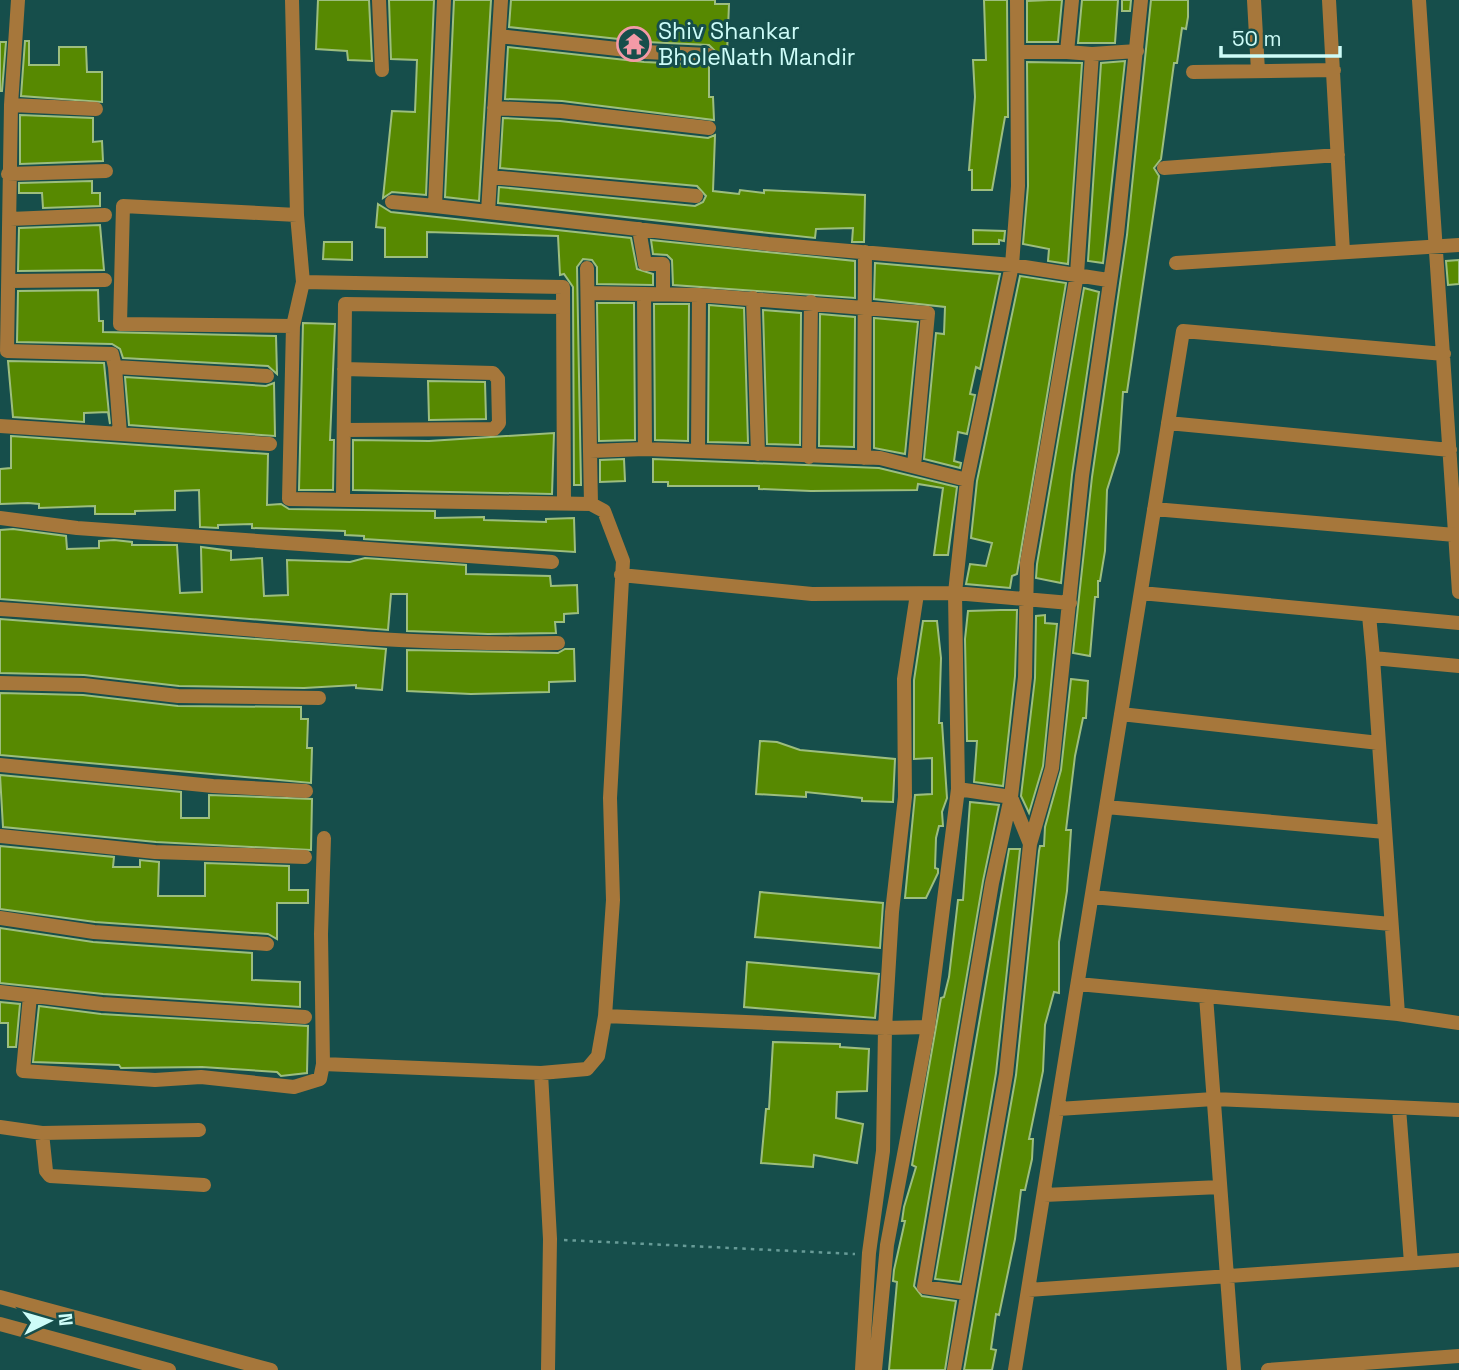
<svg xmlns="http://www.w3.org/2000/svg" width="1459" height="1370" font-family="'Space Grotesk',sans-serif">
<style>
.building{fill:#578901;stroke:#9dbe7e;stroke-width:2}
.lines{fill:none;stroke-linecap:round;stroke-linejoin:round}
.path{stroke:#679b97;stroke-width:2.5;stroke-dasharray:3.5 5;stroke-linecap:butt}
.street{stroke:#a6773b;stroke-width:14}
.labels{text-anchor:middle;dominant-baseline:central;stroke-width:6;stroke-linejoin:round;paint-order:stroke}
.poi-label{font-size:23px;fill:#cdfcf8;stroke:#164e4b;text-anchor:start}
</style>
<rect width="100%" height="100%" fill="#164e4b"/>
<!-- building -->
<path class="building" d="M318,0h51l3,61 -24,-1 -1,-9 -31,-2z
M389,0h45l-8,195 -34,-3 -9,6 9,-87 23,1 2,-52 -26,-1z
M454,0h37l-12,201 -34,-4z
M511,0h204v4h14l-2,50h-9l-9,-9 -63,-3 -137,-15z
M984,0h23l1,117h-3l-13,73h-20v-20h-3l6,-73 -2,-37h13z
M1049,0h13l-4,42h-31v-41z
M1082,0h36l-3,43h-37z
M1122,0h9l-1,11h-8z
M1151,0h37v17l-2,12 -4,-1 -5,35h-3l-13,96 -7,9 5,8 -32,216h-4l-4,60 -12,38 -2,61 -5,30h-2v16h-3l-5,59 -17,-3 19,-176 35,-242z
M25,41h4v24h30v-18h27l1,25h15v30l-81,-6z
M0,42h6l-4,49h-2z
M508,47l136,15 65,3v32h4l1,23 -152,-19 -57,-2z
M1125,61l-22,202 -15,-2 13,-198z
M1027,62l55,1 -14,201 -20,-3 1,-12 -26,-5 5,-58z
M20,115l73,3v24l9,-1 1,20 -83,3z
M503,118l57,3 148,17 7,-3 -2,56 26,3 1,-4 24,3v-3l101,5 -1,47h-12l1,-14 -37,1 -1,9 -317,-35 1,-16 196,19 8,-4 3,-6 -9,-10 -197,-18z
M92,181v12h8v13l-57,2 -1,-15h-23v-10z
M378,204l13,8 240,26 6,31 16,5v11l-56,-1v-17l-5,-7 -9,-1 -6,8 4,218h-7l-1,-198 -9,-13 -4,1 -2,-39 -131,-4v25h-42v-29l-9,-1z
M100,225l4,45 -86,1 1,-43z
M973,230l32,1 -1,10 -5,-1v4h-26z
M651,240l204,21v37l-182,-13 -1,-25 -5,-5 -14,-1z
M324,242h28v18l-29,-1z
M1459,260v24l-11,1 -2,-24z
M875,263l125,11 -20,95 -4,-2 -6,27 5,1 -8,39 -9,-2 -4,29 7,2 -1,5 -36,-9 12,-126 8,1 1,-27 -71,-8z
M1020,276l46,7 -49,291 -5,2 -2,12 -44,-4 4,-20 16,2 6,-23 -21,-5 6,-57z
M1084,288l15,4 -27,183 -11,108 -25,-5 1,-14z
M98,290l1,31h4v11l173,4 1,38 -9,-8 -145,-8 -3,-9 -8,-5 -95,-2 1,-51z
M597,303h37l1,137 -36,1z
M654,304h35l-1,137 -33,-1z
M709,305l35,3 4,135 -40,-1z
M763,310l38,3 -1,132 -33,-1z
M820,314l35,3 -1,130 -35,-1z
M874,318l44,4 -13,132 -31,-6z
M303,323l32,1 -5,116h4l-1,50h-34z
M8,361l96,2 6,61 -2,-12 -24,1v9l-71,-5z
M125,377l141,9 8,-3 1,53 -146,-11z
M428,381l57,1 1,37 -57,1z
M554,433l-2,61 -199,-4v-50l76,1z
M11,436l257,18 -1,51 14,-1 8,5 146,2v7l49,-1v3l62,2v-3l28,-1 1,34 -211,-13v-3l-19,-1v-4l-93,-3v-4l-34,1v3l-18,-1 -1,-37 -24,1v19l-40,1v3h-40v-8l-56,2v-4l-11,-1 -28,1v-35l11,-1z
M624,459l1,22 -25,1v-22z
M653,459l226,9 78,19 -9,68h-14l9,-67 -25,-4 -1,6 -106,1 -52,-2v-3h-91v-4h-15z
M13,529l53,7 1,13 32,-1v-7l15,-1 18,2v3h45l3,48 22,-1 -1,-45 30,4v9l31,-2 2,38 24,-1 -1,-35 63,2 15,-4 101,7v9l84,2 1,10 26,-1 1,28 -14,1v8h-9l1,11 -68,1 -81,-3v-37h-16l-3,36 -388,-31v-69z
M1000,610h17l-2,66 -12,110 -29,-4 3,-41h-10l-2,-102 3,-28z
M1045,615v8l12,1 -14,142 -14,47 -8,-17 14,-118 1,-62z
M0,619l386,30 -4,41 -26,-2v-3l-52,3 -125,-2 -95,-11 -84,-2z
M923,621h14l4,37 -2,65h3l5,75 -5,14 1,14h-4l-3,12 -1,30 3,1v4l-12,25h-21l10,-103 17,-1v-36l-18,1v-79z
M565,649h9l1,32 -26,1v10l-78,2 -64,-3v-41l151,3z
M1071,679l17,2 -2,37h-3l-8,38 -9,74h5l-4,61 -8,51v51l-5,-1 -9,33 -2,46 -14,68h4l-1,20 -7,31h-4l-6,49 -16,76 -3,-1 -5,35 5,1 -4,20h-28l52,-295 23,-224 1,-5h4l1,-19 16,-57z
M0,693l83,2 95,11 123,1v12h7l-1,29h5l-1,35 -311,-28z
M760,741l17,1 23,8 95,9 -2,43 -31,-1v-3l-56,-6v5l-50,-3z
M0,775l181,17v26h28v-23l103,4 -1,51 -155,-8 -153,-15z
M970,802l29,3 -16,76 -69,405 8,10 34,5 -11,69h-56l8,-88 -4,-1 1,-11 11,-49h-3l2,-14 12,-40 -4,-2 29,-167 3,-1 5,-20 9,-77h5z
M0,846l114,11 -1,10h27v-7l19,2 -1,34h47v-33l84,3v24h19v13h-31v36l-9,-5 -173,-12 -95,-13z
M1009,849h11l-24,224 -36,209 -25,-3z
M760,892l123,11 -3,45 -125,-11z
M0,928l93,14 159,11v27l48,2v25l-197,-13 -103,-11z
M747,962l132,12 -4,44 -131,-11z
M0,1002l20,2 -4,43h-8v-24h-8z
M39,1006l62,8 207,12 -1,47 -26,3 -4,-4 -75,-5 -81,1 -2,-3 -86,-3z
M773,1042l67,2v3l29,2 -2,42 -30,1 -1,26 27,6 -6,39 -43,-8 -1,12 -52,-4 5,-54h3z"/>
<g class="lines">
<!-- path -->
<path class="path" d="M564,1240l291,14"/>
<!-- street -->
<path class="street" d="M18,0l-7,105 85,4
M292,0l5,215
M379,0l3,70
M444,0l-9,206 53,6
M501,0l-13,212 280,32 244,21 96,15
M1254,0l4,71
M1329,0l14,252
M1419,0l40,592
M499,36l146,16 64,3
M1018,52h49
M1092,54l45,-3
M1193,72l141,-2
M11,105l-4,246 105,3 3,13 152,9
M494,108l67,3 148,17
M1164,168l174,-13
M8,174l98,-3
M491,177l205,19
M392,202l43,4
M10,219l95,-4
M639,229l6,35h18v30
M1176,263l283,-18
M587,268l3,183 55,-2
M10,281l95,-1
M588,293l111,2
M644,294l1,155 235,9 87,22
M753,298l5,156
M293,326l10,-44
M115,367l5,67 150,10
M1168,423l282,27
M0,426l120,8
M344,430l150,-1 5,-6 -1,-44 -5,-6 -149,-4
M698,450l1,-155 229,18 -14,153
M590,451l1,53
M809,457l2,-155
M864,458l1,-206
M343,499l2,-195 218,3
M1154,509l301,26
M0,518l77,10 475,34
M621,575l191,19 143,-1 115,10
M1141,593l318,30
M0,609c186,12 371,38 558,34
M1369,615l4,43 86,8
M1373,658l25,356 61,9
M0,683l84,2 94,11 141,2
M1121,714l258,29
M0,765l213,21 93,5
M958,789l53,8 19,47
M1106,807l279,25
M0,836l155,16 150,5
M1092,897l299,27
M0,918l94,14 173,12
M1078,984l320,30
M0,992l102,12 203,13
M30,996l-7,75 132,9 46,-3 93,10 26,-8 3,-15 218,9 46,-4 11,-13 7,-40 8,-116 -3,-102 13,-237 -19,-50 -13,-7 -302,-5 4,-173 -173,-2 3,-118 174,9 6,67 260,5 1,216
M1206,996l28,374
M605,1016l280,12 43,-1
M323,1064l-2,-130 3,-96
M541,1073l9,166 -2,131
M1399,1108l12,155
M1058,1109l156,-10 245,11
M0,1127l42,6 157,-3
M42,1133l4,38 4,5 154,9
M1044,1195l176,-8
M1028,1290l431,-30
M966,1293l-42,-6 68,-404 19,-86 14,-120 2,-114 50,-289 15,-220 -25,-2 5,-52
M0,1297l271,73
M0,1324l169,46
M862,1370l7,-117 14,-102 2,-123 7,-116 13,-115 -1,-118 13,-85
M875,1370l12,-125 41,-218 30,-238 -3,-196 12,-113 45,-215 6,-79 -1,-186
M954,1370l52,-296 24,-230 22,-76 30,-292 35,-242 24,-234
M1015,1370l168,-1039 261,23
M1268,1370l191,-14"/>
</g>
<!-- icons -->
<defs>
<g id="temple-ring" transform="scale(1.75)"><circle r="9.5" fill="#164e4b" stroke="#f39aa7" stroke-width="1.5"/><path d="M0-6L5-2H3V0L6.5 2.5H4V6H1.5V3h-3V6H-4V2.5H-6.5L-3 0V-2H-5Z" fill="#f39aa7"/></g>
</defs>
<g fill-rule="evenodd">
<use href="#temple-ring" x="634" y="44"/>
</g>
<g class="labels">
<!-- poi labels -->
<g class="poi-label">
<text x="658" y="31">Shiv Shankar<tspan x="658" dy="26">BholeNath Mandir</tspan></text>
</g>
</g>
<!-- north arrow -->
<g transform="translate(49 1321) rotate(85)" stroke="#164e4b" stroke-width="5" paint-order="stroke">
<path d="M0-5L12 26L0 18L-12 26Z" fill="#cdfcf8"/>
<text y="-10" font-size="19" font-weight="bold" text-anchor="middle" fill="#cdfcf8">N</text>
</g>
<!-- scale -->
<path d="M1221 46v10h119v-10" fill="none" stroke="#cdfcf8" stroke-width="3.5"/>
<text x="1232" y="46" font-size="21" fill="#cdfcf8" stroke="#164e4b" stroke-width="5" paint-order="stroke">50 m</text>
</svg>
